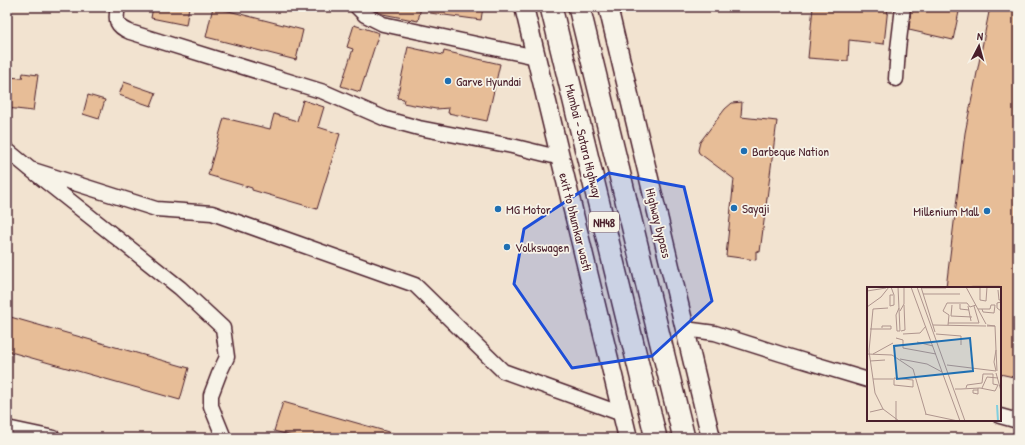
<svg xmlns="http://www.w3.org/2000/svg" width="1025" height="445" font-family="'Patrick Hand',sans-serif">
<style>
.building{fill:#e7bd97;stroke:#4a1f2b}
.lines{fill:none;stroke-linecap:round;stroke-linejoin:round}
.minor-casing{stroke:#4a1f2b;stroke-width:17}
.major-casing{stroke:#4a1f2b;stroke-width:21}
.highway-casing{stroke:#4a1f2b;stroke-width:24}
.minor{stroke:#f7f3e8;stroke-width:14}
.major{stroke:#f7f3e8;stroke-width:18}
.highway{stroke:#f7f3e8;stroke-width:21}
.marked{fill:#1d4ed8;fill-opacity:0.2;stroke:#1d4ed8;stroke-width:3;stroke-linejoin:round}
.poi-dot{fill:#1f6fb2;stroke:#f7f3e8;stroke-width:1.5}
.labels{text-anchor:middle;dominant-baseline:central;stroke-width:3.5;stroke-linejoin:round;paint-order:stroke}
.shield{fill:#f7f3e8;stroke:#7e5f64;stroke-width:1}
.shield-label{font-size:12px;font-weight:bold;fill:#4a1f2b}
.poi-label{font-size:13px;fill:#4a1f2b;stroke:#f7f3e8;text-anchor:start}
.street-label{font-size:13px;fill:#4a1f2b;stroke:#f7f3e8}
.inset-river{fill:none;stroke:#81cfdf;stroke-width:2}
.inset-road{fill:none;stroke:#af958e;stroke-width:1}
.view{fill:#1f6fb2;fill-opacity:0.15;stroke:#1f6fb2;stroke-width:2}
.inset-edge{fill:none;stroke:#4a1f2b;stroke-width:2}
</style>
<rect width="100%" height="100%" fill="#f2e3d0"/>
<filter id="ink" filterUnits="userSpaceOnUse"><feTurbulence type="fractalNoise" baseFrequency=".025" numOctaves="2"/><feDisplacementMap in="SourceGraphic" scale="8" xChannelSelector="R" yChannelSelector="G"/><feConvolveMatrix kernelMatrix="1 2 1 2 8 2 1 2 1" color-interpolation-filters="sRGB"/></filter>
<g filter="url(#ink)">
<!-- building -->
<path class="building" d="M153,7h36l-3,18 -35,-7z
M213,7l90,23 -7,30 -90,-23z
M370,7h51l-3,14 -35,-7 -13,-6z
M431,7h52l-2,13 -51,-7z
M813,7h75l-4,37 -35,-4 -1,21 -40,-3z
M911,7h49l-7,33 -44,-10z
M990,7h28v371l-18,-4v-86h-54l19,-155z
M354,25l25,8 -19,59 -19,-6 12,-37 -6,-2z
M408,47l35,8 1,-4 56,13 -13,57 -39,-8 1,-5 -13,1 -33,-6 1,-4 -7,-1z
M23,73l15,2 -5,36 -26,-3v-31l15,1z
M124,82l32,11 -5,13 -32,-11z
M88,95l17,5 -6,19 -16,-5z
M303,100l21,7 -6,20 22,7 -23,75 -65,-19v-2l-44,-13 16,-57 46,11 4,-15 23,7z
M742,102l-1,15 36,4 -17,131 -4,-1v9l-30,-4 8,-77 -35,-26 -1,-3 2,-8 25,-33 7,-6z
M7,316l182,52 -9,32 -173,-49z
M283,402l116,33v3h-99l-26,-7z"/>
<g class="lines">
<!-- minor casing -->
<g class="minor-casing">
<path id="minor" d="M118,7c-3,14 -2,19 12,25l194,60 62,27 33,9 93,18 49,12
M357,7l8,8 18,9 153,33
M896,79l2,-30 5,-42
M7,150l23,19 150,119 43,40 4,29 -8,17 -8,21v11l13,32
M30,169l126,40 56,4 203,72 88,86 119,43
M685,329l30,4 66,21 87,26
M1000,416l18,5
M7,428l47,10"/>
</g>
<!-- major casing -->
<g class="major-casing">
<path id="major" d="M524,7l104,431
M608,7l103,431"/>
</g>
<!-- highway casing -->
<g class="highway-casing">
<path id="highway" d="M551,7l105,431
M579,7l105,431"/>
</g>
<!-- minor -->
<use href="#minor" class="minor"/>
<!-- major -->
<use href="#major" class="major"/>
<!-- highway -->
<use href="#highway" class="highway"/>
</g>
</g>
<!-- marked area -->
<path class="marked" d="M609,173l75,14 28,114 -60,55 -80,12 -58,-84 10,-55z"/>
<!-- markers -->
<g class="poi-dot">
<circle cx="448" cy="81" r="4"/>
<circle cx="744" cy="151" r="4"/>
<circle cx="734" cy="208" r="4"/>
<circle cx="498" cy="209" r="4"/>
<circle cx="987" cy="211" r="4"/>
<circle cx="507" cy="247" r="4"/>
</g>
<g class="labels">
<!-- shield labels -->
<rect class="shield" x="589" y="212" width="30" height="20" rx="3"/>
<g class="shield-label">
<text x="604" y="222">NH48</text>
</g>
<!-- poi labels -->
<g class="poi-label">
<text x="456" y="81">Garve Hyundai</text>
<text x="752" y="151">Barbeque Nation</text>
<text x="742" y="208">Sayaji</text>
<text x="506" y="209">MG Motor</text>
<text x="979" y="211" text-anchor="end">Millenium Mall</text>
<text x="515" y="247">Volkswagen</text>
</g>
<!-- street labels -->
<g class="street-label">
<text transform="translate(584 141) rotate(76)">Mumbai - Satara Highway</text>
<text transform="translate(576 222) rotate(76)">exit to bhumkar wasti</text>
<text transform="translate(659 223) rotate(76)">Highway bypass</text>
</g>
</g>
<!-- overview -->
<g transform="translate(867 287)">
<rect width="134" height="134" fill="#f2e3d0"/>
<path class="inset-river" d="M130,118l1,16"/>
<path class="inset-road" d="M24,0l3,8v10l-4,1v-11h3M31,0l2,44h-3l-1,-16 3,-7M44,0l49,134M50,0l48,134M54,0l14,45M99,0l20,37M113,0v13l6,1 1,-14M55,1h24M131,3l1,10h2M0,4l19,-3M56,7h37M134,15l-4,1v5l4,3M93,17v5l9,1M85,18l-1,11 21,1M101,19l3,15M0,20l14,-10 8,-10M6,22l-4,42 6,42 8,16 16,12M6,22l15,-1M111,22h12l1,-4h4l-1,8 -11,-1 -1,-3M33,24l4,-7v-17M81,36h31l-5,-17M66,38l53,1M81,38l1,-10 -6,-4 4,-8h20l3,4 6,-2M120,39h8l-8,-1M128,39l1,24M15,41v-2h9v3M3,42h21M34,44l4,-1 -1,-25M36,47l17,-1 6,-7M69,47l25,2v9M29,51l7,2v8l33,6M50,55l16,4M0,67l25,1 21,14 13,45M6,67l20,-11M33,72l27,5 15,8M3,74l15,-1M80,78l49,6M129,84l-2,-9 2,-12 1,21M129,86l5,18M27,91l19,2v7l-19,-2zM6,92h20M115,101l5,-11 11,1M88,102h6l19,-1 15,3 3,-6 -5,-1v-10h-10l-1,9 -15,2 -1,3M111,103h-5v3l5,1v-6M29,114v20M3,125l13,-3M58,127l33,7"/>
<path class="view" d="M103,51l3,33 -76,8 -3,-33z"/>
<rect width="134" height="134" class="inset-edge"/>
</g>
<!-- margin -->
<rect width="1025" height="445" fill="none" stroke="#f7f3e8" stroke-width="24"/>
<rect x="12" y="12" width="1001" height="421" fill="none" stroke="#4a1f2b" stroke-width="1.5" filter="url(#ink)"/>
<!-- north arrow -->
<g transform="translate(979 46) rotate(6)" stroke="#f7f3e8" stroke-width="3" paint-order="stroke">
<path d="M0-3L7 15L0 10L-7 15Z" fill="#4a1f2b"/>
<text y="-6" font-size="11" font-weight="bold" text-anchor="middle" fill="#4a1f2b">N</text>
</g>
</svg>
